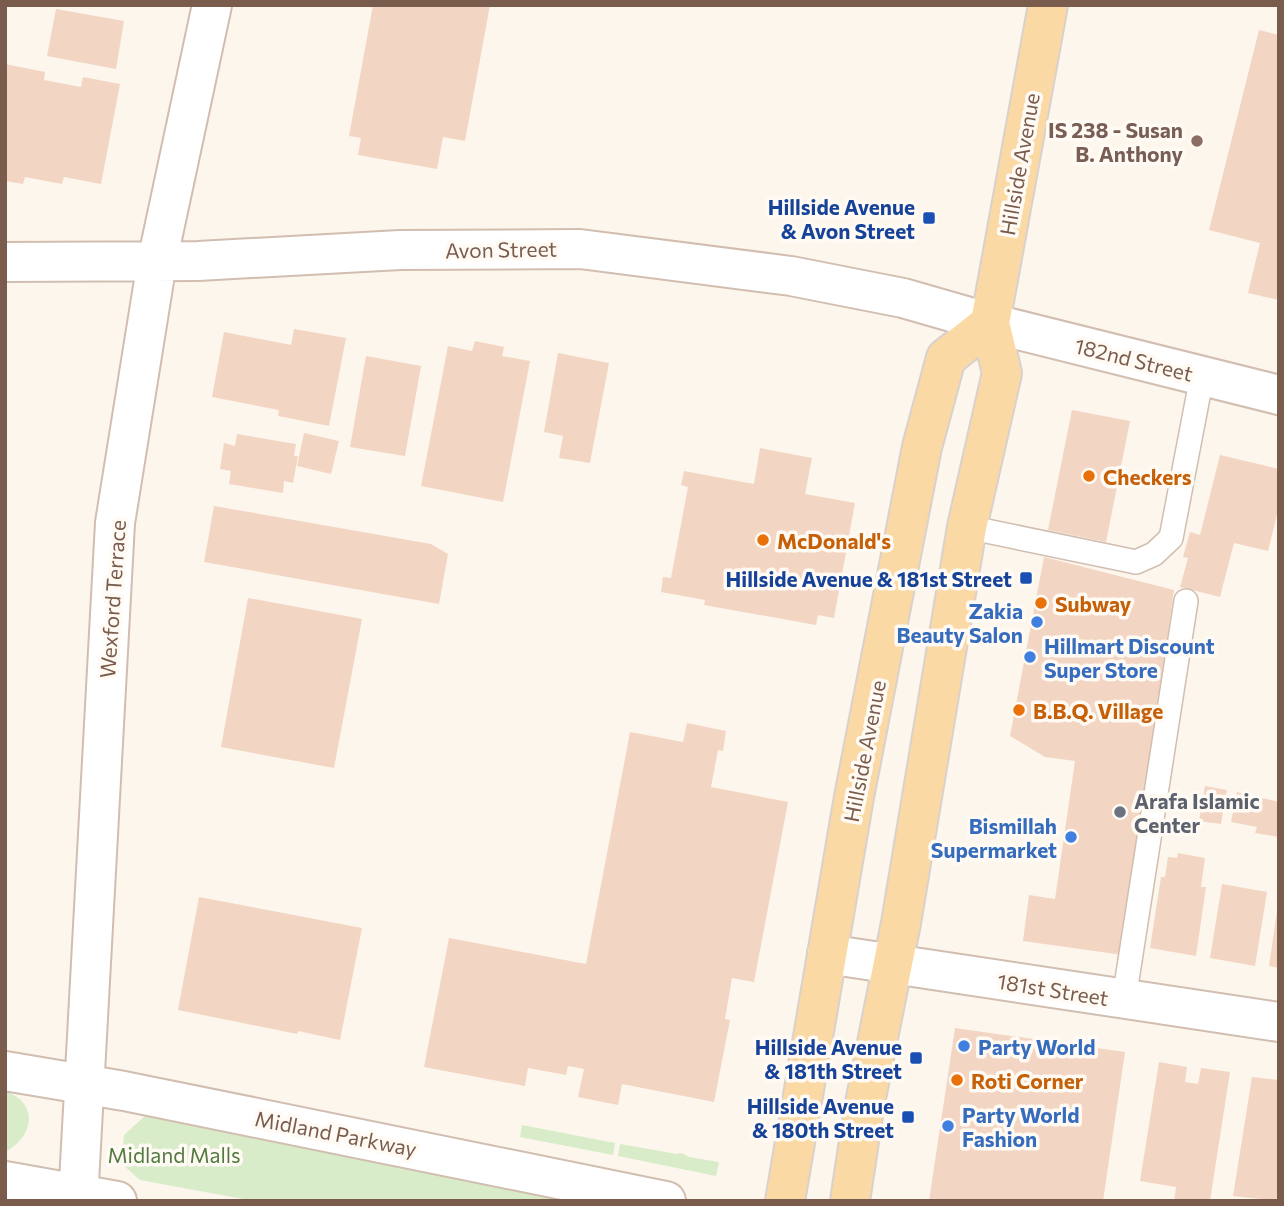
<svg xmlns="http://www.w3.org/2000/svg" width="1284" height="1206" font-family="Commissioner,sans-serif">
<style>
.green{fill:#d8ecc9}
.building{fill:#f3d5c3}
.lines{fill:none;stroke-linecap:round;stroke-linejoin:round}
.lane-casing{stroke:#d1beb0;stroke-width:26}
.street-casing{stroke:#d1beb0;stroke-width:42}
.primary-casing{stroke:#dad1cd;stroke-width:42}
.lane{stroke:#fff;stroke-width:23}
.street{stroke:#fff;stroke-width:38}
.primary{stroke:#fbd9a5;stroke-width:38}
.education-dot{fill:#8d6e63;stroke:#fffaf3;stroke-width:2.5}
.transit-dot{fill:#1a4fb4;stroke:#fffaf3;stroke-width:2.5}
.food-dot{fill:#e8710a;stroke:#fffaf3;stroke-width:2.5}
.shop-dot{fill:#3f7fe0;stroke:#fffaf3;stroke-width:2.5}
.worship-dot{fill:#6b7280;stroke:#fffaf3;stroke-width:2.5}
.labels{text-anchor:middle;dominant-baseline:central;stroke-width:7;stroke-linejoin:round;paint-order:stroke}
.education-label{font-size:21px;font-weight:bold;fill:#785e54;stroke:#fffaf3;text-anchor:end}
.street-label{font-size:21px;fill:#7a5c4d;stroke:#fffaf3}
.transit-label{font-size:21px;font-weight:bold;fill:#164399;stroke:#fffaf3;text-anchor:end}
.food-label{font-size:21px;font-weight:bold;fill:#c56008;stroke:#fffaf3;text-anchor:start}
.shop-label{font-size:21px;font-weight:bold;fill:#366cbe;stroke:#fffaf3;text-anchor:start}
.worship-label{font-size:21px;font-weight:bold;fill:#5b616d;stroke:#fffaf3;text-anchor:start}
.park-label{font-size:21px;fill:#537a41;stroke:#fffaf3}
</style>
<rect width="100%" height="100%" fill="#fdf6ec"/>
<!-- green -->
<path class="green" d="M5,1091c34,12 29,44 2,60z
M145,1116l438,85h-329l-114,-21 -18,-16 2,-29z
M522,1125l93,18 -2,12 -93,-18z
M620,1144l57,10 5,-1 7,4 30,5 -3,14 -98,-20z"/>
<!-- building -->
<path class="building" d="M373,5h117l-25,136 -22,-4 -6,32 -79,-14 3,-17 -12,-2z
M56,9l68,12 -8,48 -69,-13z
M1259,30l20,5v265l-31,-7 12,-50 -51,-13z
M5,64l40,8 -1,8 37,7 2,-10 37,7 -19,100 -37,-7 -2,7 -37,-7 -2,7 -18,-3z
M294,329l52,9 -17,88 -51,-10 1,-6 -67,-13 12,-65 67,13z
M475,341l29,6 -2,9 28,5 -27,141 -82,-16 27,-140 24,5z
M558,353l51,10 -19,100 -31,-5 4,-22 -19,-4z
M366,356l55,10 -16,90 -55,-9z
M1072,410l58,11 -24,121 -58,-12z
M304,433l35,8 -8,33 -34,-8z
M237,434l59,10 -2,12h4l-5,27 -9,-2 -1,12 -54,-9 2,-13 -11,-2 4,-26 11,3z
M760,448l52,10 -7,36 50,9 -21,115 -16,-3 -2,10 -112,-20 1,-5 -44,-8 2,-15 8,1 17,-91 -7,-2 3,-14 70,13z
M1220,455l59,14v38l-11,44 -34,-8 -14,54 -40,-10 8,-29 -5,-1 7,-25 10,3z
M214,506l217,38 17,10 -9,50 -235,-42z
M1044,557l130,33 -51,365 -100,-14 6,-46 26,4 20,-138 -30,-4 -35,-21z
M248,598l114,21 -28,149 -113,-21z
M687,723l39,8 -3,20 -5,-1 -7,37 77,15 -34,180 -22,-4 -7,41 5,1 -16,82 -92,-18 -4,21 -40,-8 6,-28 -16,-3 -2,9 -38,-7 -3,18 -101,-19 25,-129 137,26 44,-232 53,10z
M1205,786l22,4 -6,34 -22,-3z
M1237,792l42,10v35l-24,-4 2,-6 -26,-5z
M1178,853l27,5 -4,29h5l-10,69 -46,-8 11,-71h4l3,-20 9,1z
M1222,884l45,8 -12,74 -45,-8z
M199,897l163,31 -22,112 -42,-9 -1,3 -119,-24z
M1277,911h2v57l-10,-2z
M955,1028l170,24 -22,149h-174z
M1159,1062l28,5 -2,15 13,2 3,-16 29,4 -20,129h-36l2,-14 -36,-6z
M1252,1077l27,3v121l-46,-5z"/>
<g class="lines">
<!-- lane casing -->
<g class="lane-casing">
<path id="lane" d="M967,527l169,35 18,-8 17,-16 31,-162
M1124,999l62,-398"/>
</g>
<!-- street casing -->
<g class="street-casing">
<path id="street" d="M5,262l193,-1 202,-11 180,-1 211,27 112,22 87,25 289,72
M827,954l452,68
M5,1071l119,20 542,110
M5,1181l112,20
M78,1201l37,-678 42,-261 55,-257"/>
</g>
<!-- primary casing -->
<g class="primary-casing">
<path id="primary" d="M785,1201l69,-404 68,-350 24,-89 44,-35
M850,1201l14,-93 37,-185 66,-396 35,-154 -12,-50 58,-318"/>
</g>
<!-- lane -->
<use href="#lane" class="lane"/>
<!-- street -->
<use href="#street" class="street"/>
<!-- primary -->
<use href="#primary" class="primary"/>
</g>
<!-- markers -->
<circle class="education-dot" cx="1197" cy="141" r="7"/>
<g class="transit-dot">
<rect x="922" y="211" width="14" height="14" rx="3.5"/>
<rect x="1019" y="571" width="14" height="14" rx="3.5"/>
<rect x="909" y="1051" width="14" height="14" rx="3.5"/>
<rect x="901" y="1110" width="14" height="14" rx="3.5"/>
</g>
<g class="food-dot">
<circle cx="1089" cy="476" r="7"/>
<circle cx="763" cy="540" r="7"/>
<circle cx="1041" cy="603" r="7"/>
<circle cx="1019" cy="710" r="7"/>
<circle cx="957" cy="1080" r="7"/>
</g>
<g class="shop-dot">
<circle cx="1037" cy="622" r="7"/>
<circle cx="1030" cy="657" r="7"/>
<circle cx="1071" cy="837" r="7"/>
<circle cx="964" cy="1046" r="7"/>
<circle cx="948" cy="1126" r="7"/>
</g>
<circle class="worship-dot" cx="1120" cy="812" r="7"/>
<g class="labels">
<!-- education labels -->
<g class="education-label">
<text x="1183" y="129">IS 238 - Susan<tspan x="1183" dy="24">B. Anthony</tspan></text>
</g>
<!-- street labels -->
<g class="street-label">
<text transform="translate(1019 164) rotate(-80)">Hillside Avenue</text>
<text transform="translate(501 249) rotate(-1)">Avon Street</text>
<text transform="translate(1134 359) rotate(14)">182nd Street</text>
<text transform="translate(112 599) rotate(-86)">Wexford Terrace</text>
<text transform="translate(864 751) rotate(-79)">Hillside Avenue</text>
<text transform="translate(1053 989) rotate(9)">181st Street</text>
<text transform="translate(336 1133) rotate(11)">Midland Parkway</text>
</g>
<!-- transit labels -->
<g class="transit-label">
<text x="915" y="206">Hillside Avenue<tspan x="915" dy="24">&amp; Avon Street</tspan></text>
<text x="1012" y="578">Hillside Avenue &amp; 181st Street</text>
<text x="902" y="1046">Hillside Avenue<tspan x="902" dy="24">&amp; 181th Street</tspan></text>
<text x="894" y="1105">Hillside Avenue<tspan x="894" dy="24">&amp; 180th Street</tspan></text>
</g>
<!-- food labels -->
<g class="food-label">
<text x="1103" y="476">Checkers</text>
<text x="777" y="540">McDonald's</text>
<text x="1055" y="603">Subway</text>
<text x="1033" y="710">B.B.Q. Village</text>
<text x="971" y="1080">Roti Corner</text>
</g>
<!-- shop labels -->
<g class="shop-label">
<text x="1023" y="610" text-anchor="end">Zakia<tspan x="1023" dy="24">Beauty Salon</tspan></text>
<text x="1044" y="645">Hillmart Discount<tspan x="1044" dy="24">Super Store</tspan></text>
<text x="1057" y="825" text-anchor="end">Bismillah<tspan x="1057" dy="24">Supermarket</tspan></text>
<text x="978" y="1046">Party World</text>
<text x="962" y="1114">Party World<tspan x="962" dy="24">Fashion</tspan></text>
</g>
<!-- worship labels -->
<g class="worship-label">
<text x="1134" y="800">Arafa Islamic<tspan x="1134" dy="24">Center</tspan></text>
</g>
<!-- park labels -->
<g class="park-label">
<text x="174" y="1154">Midland Malls</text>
</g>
</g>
<!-- border -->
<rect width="1284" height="1206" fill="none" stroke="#7a5c4d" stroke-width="14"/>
</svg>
